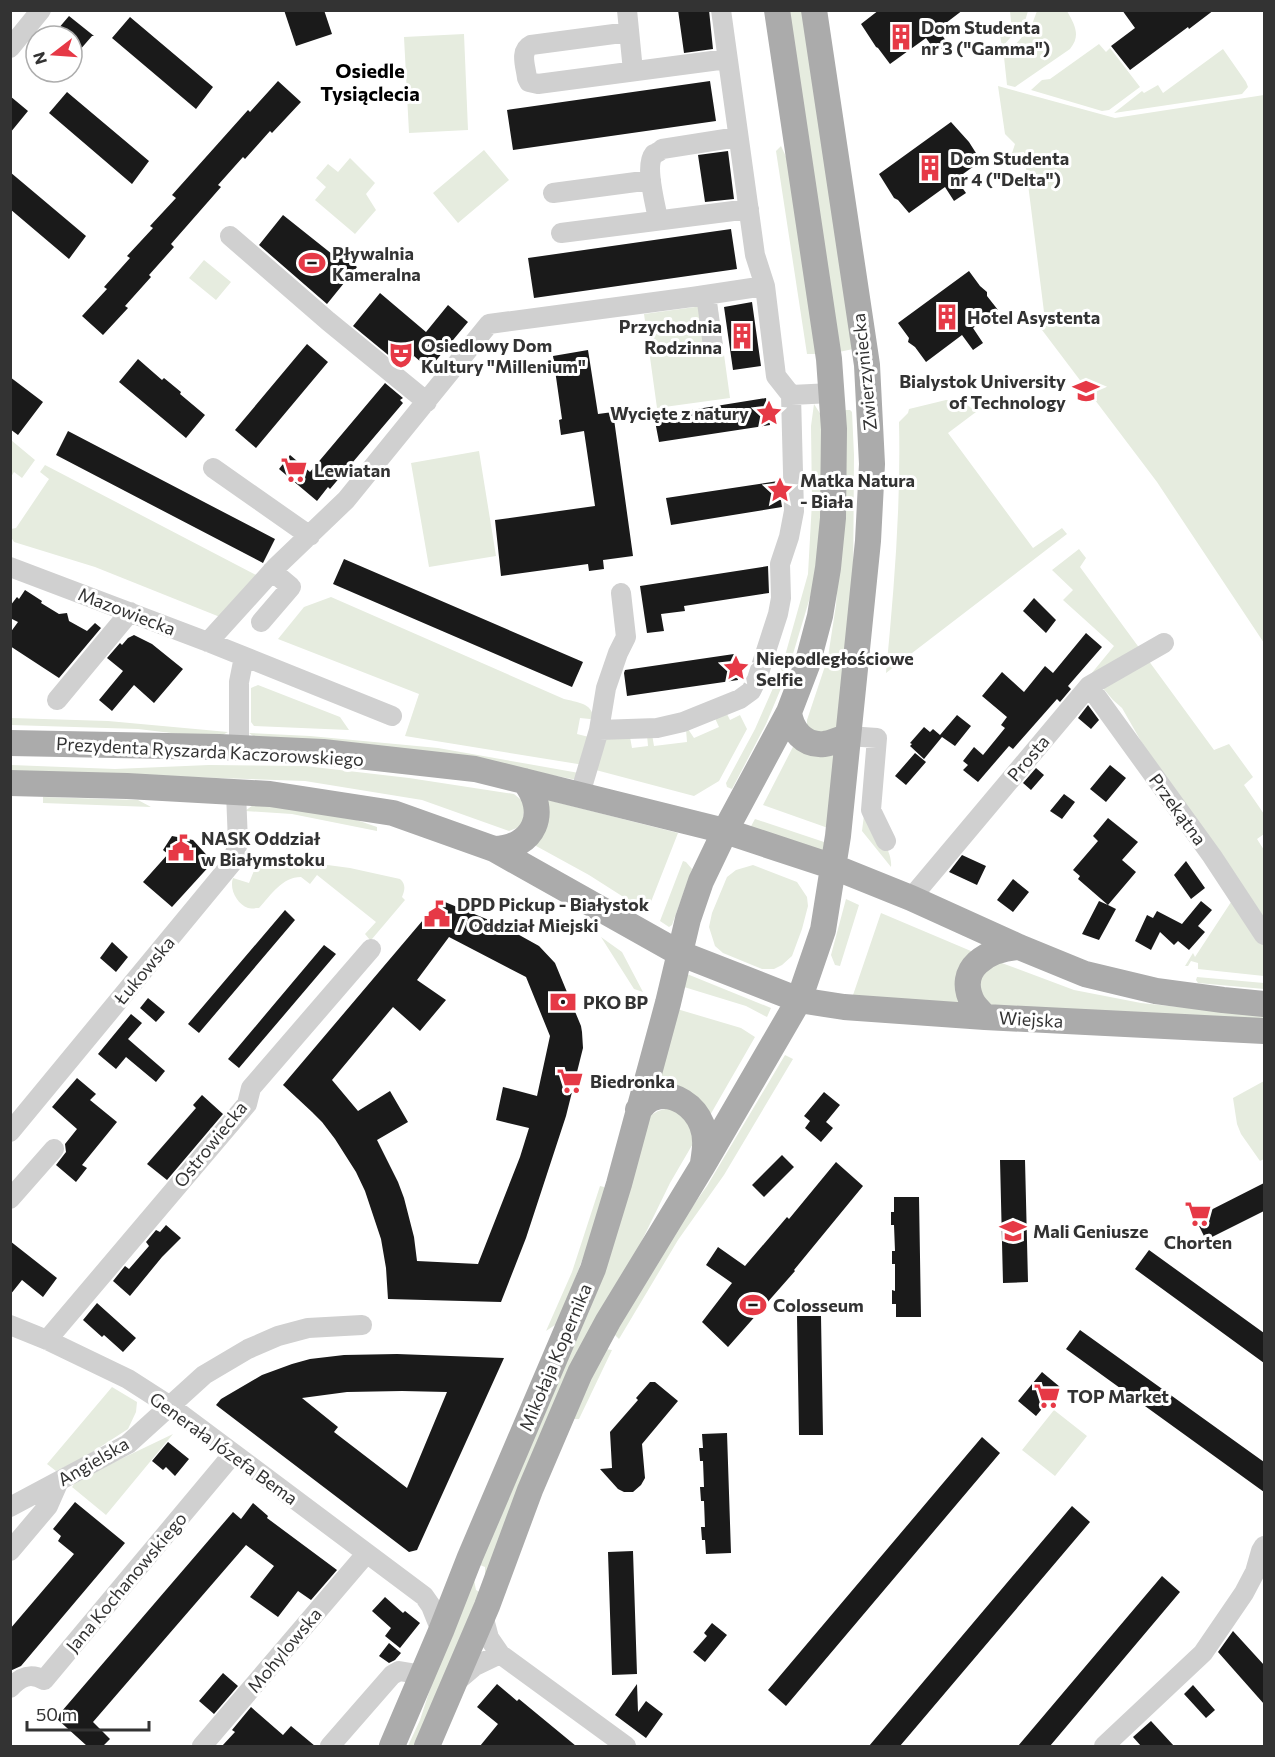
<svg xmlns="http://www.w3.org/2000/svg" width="1275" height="1757" font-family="Commissioner,sans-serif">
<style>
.green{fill:#e6ecdf}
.building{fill:#1a1a1a;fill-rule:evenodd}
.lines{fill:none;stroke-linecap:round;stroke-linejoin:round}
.minor{stroke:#d0d0d0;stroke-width:20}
.major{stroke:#ababab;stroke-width:26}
.labels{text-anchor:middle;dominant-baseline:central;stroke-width:6;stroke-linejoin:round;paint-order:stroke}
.poi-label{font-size:18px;font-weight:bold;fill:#333;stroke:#fff;text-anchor:start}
.street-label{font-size:18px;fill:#333;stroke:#fff}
.neighbourhood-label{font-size:20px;font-weight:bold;fill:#000;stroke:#fff}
</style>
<rect width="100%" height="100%" fill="#fff"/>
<!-- green -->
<path class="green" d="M788,11h16l49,338 -14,3z
M1010,11h18l-3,10 -23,26 -2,-12 12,-3z
M1037,11h30c8,14 14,25 3,38l-55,38 -8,-2 -3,-28 27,-30z
M464,34l4,96 -59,3 -5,-96z
M1099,44l7,8 4,-4 30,39 -31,23 -7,1 -71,-21 11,-10 8,-1z
M1223,49l23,33 2,5 -6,7 -128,19 28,-22 2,2 14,-8 5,8z
M998,86l117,32 149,-23v548l-107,-161 -118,-156 6,-6 -21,-168 -12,1 3,-9 -10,-10z
M781,146l8,17 28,191h-10l-31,-203z
M484,150l25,30 -51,43 -25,-30z
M350,158l25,25 -9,11 10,16 -21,24 -40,-34 11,-13 -10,-9 12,-14 10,8z
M204,260l27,22 -15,18 -27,-22z
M717,304l13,94 -73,10 -13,-94z
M946,400c13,1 21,3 30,12l-28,21 85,115 29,-20 5,6 -181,139c8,-84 15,-167 13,-251l9,-9 1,-4z
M814,404l7,11 2,79 -6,80 -30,100 -21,50 -34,65 -5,-2 -1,-4 29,-54 26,-59 27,-96 4,-72 -1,-76z
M845,410h5l2,2 2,43 -1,140 -15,138 -5,5 -26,-10v-8l21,-63 8,-52 6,-84z
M11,440l24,20 -13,18 -8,-6 -3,5z
M479,451l17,105 -67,11 -18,-104z
M45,465l215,112 -35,42 -130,-52 -81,-25 -3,-5v-8l5,-1 33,-49 -9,-7z
M1079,549l7,9 -6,9 134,183 15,-6 24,33 -9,8 20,29v20l-7,5 7,11v78l-103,-152 -39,-68 -9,-8 -22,-26 23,-28 -51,-46 10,-10 -21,-20z
M331,597l233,102c12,3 29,4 29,19l-3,1 -10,-1 -3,16 12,3 -5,28 -179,-29 14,-42 -141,-55 26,-32z
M258,685l82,32 9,13 -95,-4 -3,-4v-34z
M726,712l4,8 10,-5 7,14 -28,52 -25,15 -102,-27 14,-31 24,-1 2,11 16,-2 -1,-11 5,-1 2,12 33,-4 -1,-13h2l6,9 25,-11 -6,-13z
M11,718l97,3 120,11 -9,5 -6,1 -75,-9 -127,-4z
M249,733l61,3 128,12 141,25 -2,7 -141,-27 -180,-15z
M796,741l40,12 -8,75 -65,-23z
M11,765l104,4 94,-4 96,1 104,12 105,16 11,9 -3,23 -13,5 -87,-31 -117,-19 -294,-10z
M43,797l95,3 13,7 -108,-4z
M540,798l138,35 -31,79 -58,-37 -62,-34z
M253,805l83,8 41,14v4l-85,-17 -47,-3z
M864,815c10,15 29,33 27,52l-29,-36z
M755,819l72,24 -2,12 -75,-27z
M260,856l90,12 50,11c6,5 5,11 2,18l3,3 -33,39 -2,1 -5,-6 11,-12 -59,-47 -7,9 -9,-7c-19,0 -30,18 -42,31 -3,0 -8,1 -11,0 -11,-4 -19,-19 -15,-30l16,5z
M683,861l3,1 6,7 -20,56 -3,2 -9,-6z
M753,865l44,17 10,15 1,9 -6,23 -10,27 -10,9 -8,4h-12l-39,-16 -8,-7 -6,-19 3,-14 15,-36 9,-7z
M846,899l13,6 -19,61 -5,-1 -4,-10z
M1233,899l31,40v37l-66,-7v-6l-7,-2 -3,5h-3l8,-13 2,4z
M881,913l97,41 -12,53 -114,-9z
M601,937l21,15 21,40 -9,-3z
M999,962l75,28 67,13 123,13v7l-277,-15 -10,-28 5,-8z
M687,974l84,34 -4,9 -21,-11 -62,-19z
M1197,977l67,6v6l-66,-6 -2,-3z
M677,1009l64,19 14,9 -46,80 -55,-22z
M785,1055l8,4 -69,116 -46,65 -59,99 -5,-5 58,-99 35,-49z
M1264,1081v78l-4,2 -19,-27 -4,-10 -4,-26z
M665,1109h10l23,26 -28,48 -42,86 -143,310v-12l-5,-2 168,-448 10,-6z
M600,1186l4,1 3,4 -16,46 -33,86 -12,8 26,-59z
M605,1349l7,1 -33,69h-7z
M112,1387l25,15 -1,10 -8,17 -48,31 -24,11 -9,-7z
M1054,1410l33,26 -32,40 -33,-26z
M173,1434l-67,81 -34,-28 5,-7z
M474,1580l2,10 5,3 -65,153h-8l12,-26 12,-37z"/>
<!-- building -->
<path class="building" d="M284,10h40l8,24 -36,12z
M678,10h31l4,39 -29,4z
M879,10h84l-25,19 10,15 -12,8 -10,-14 -36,26 -12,-16 -2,-1 -15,-23z
M1122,10h92l-25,19 -1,-2 -58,43 -19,-24 24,-18z
M69,16l25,20h-2l-20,23v-23h-20z
M130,17l83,70 -17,22 -84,-71z
M278,81l23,21 -29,31 -2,-2 -25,28 -2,-2 -25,28 3,2 -50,57 3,3 -25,28 2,2 -26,29 3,2 -25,27 -21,-19 25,-27 -3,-2 26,-29 -3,-2 26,-28 -3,-2 26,-28 -4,-3 76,-85 2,2z
M710,81l6,40 -203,29 -6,-40z
M67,92l82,69 -17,23 -83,-71z
M10,96l18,15 -18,22z
M951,122l18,20 12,19 -25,18 10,14 -12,8 -9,-14 -36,26 -11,-13 -4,-2 -15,-24z
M728,151l6,48 -29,3 -7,-47z
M10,172l76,64 -17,23 -59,-50z
M283,215l54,43 3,-4 17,13 -30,37 -68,-59z
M731,229l6,40 -203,29 -6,-40z
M969,271l11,15 7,6v4l11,14 -25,18 10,15 -10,7 -11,-15 -36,27 -11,-15 -7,-5 1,-4 -11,-15z
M380,293l46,39 22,-27 20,17 -39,47 -15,-13 -10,12 -51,-42z
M752,302l9,64 -28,4 -9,-63z
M307,344l21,18 -72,86 -21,-18z
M588,350l10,64 15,-2 20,144 -30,4 1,9 -15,2 -1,-7 -87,12 -6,-56 100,-14 -11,-75 -23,4 -2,-15 3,-1 -9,-63z
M138,359l24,21 2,-2 17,14 -1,2 25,21 -19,23 -67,-56z
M10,377l33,25 -25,33 -8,-6z
M385,383l18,15 -3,2 3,3 -73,86 -2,-2 -11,14 -38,-32 11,-14 20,17z
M766,398l4,27 -111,17 -5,-26z
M68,431l207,108 -12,24 -207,-108z
M778,481l4,26 -111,18 -5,-27z
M344,559l239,103 -11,25 -239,-103z
M768,566l1,27 -85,13 1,5 -24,3 3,17 -17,2 -7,-47z
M25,590l17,11 -1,2 18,11 8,-1 2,8 18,10 8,-8 6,5 -42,50 -49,-32v-13l8,-11 -8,-4v-12l7,-9 2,2z
M1034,598l22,22 -10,13 -23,-22z
M1086,633l16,14 -34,39 3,3 -11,13 -3,-3 -44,50 -4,-3 -31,36 -15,-12 5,-5 -5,-4 11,-14 9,8 22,-27 -4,-3 6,-8 -25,-21 20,-24 22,20 21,-26 8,7z
M134,635l18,9 31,25 -29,34 -20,-18 -22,26 -13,-11 24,-29 -16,-13 13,-15 2,2 6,-7z
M734,654l4,26 -111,16 -3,-23 1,-3z
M1088,705l11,15 -8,9 -13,-11z
M957,715l14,11 -16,20 -13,-9 -18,22 -14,-13 2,-2 -2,-1 14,-16 6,5 3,-3 7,6z
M915,753l11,9 -20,23 -11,-9z
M1110,765l16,13 -20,24 -16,-13z
M1036,768l8,7 -13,15 -8,-7z
M1064,794l11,8 -13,17 -12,-8z
M1108,818l30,24 -16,18 14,12 -28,33 8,4 -17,31 -17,-6 17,-33 9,4 -30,-26 2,-3 -7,-6 25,-29 -5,-5z
M172,836l21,4 20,22 -41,45 -29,-25 25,-28 -5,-4z
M962,855l24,11 -9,19 -28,-13z
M1186,861l19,27 -14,11 -17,-24z
M1013,879l16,13 -16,20 -16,-12z
M440,900l61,25 38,21 16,17 26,63 1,6 1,16 -17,68 -40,122 -25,64 -113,-3 -2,-31 -5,-29 -16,-48 -9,-19 -21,-33 -13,-17 -10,-10 -29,-27zM449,937l77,40 24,59 -13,60 -34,-9 -7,33 33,8 -9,29 -42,107 -61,-3 -3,-24 -10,-39 -6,-16 -21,-42 31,-18 -18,-31 -32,20 -26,-31 61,-73 27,24 26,-31 -29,-20z
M1201,901l11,9 -14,16 7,6 -16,18 -11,-9 -4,4 -14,-13 -9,18 -16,-9 12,-26 6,3 4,-7 25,13z
M285,910l10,10 -96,113 -11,-9z
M112,942l16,15 -12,15 -16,-14z
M324,945l12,9 -97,114 -11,-9z
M148,998l17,14 -9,10 -16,-14z
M131,1014l11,9 -14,16 37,32 -9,11 -30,-25 -10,12 -18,-15z
M77,1078l19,16 -6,6 27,22 -35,43 5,3 -11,14 -20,-17 10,-13 -1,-8 12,-15 -25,-22z
M824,1092l16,13 -14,17 7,6 -12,14 -16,-14 5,-7 -6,-5z
M202,1095l21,19 -56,66 -20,-16 49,-56 -3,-3z
M782,1155l12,12 -30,30 -12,-12z
M1000,1160h25l3,122 -25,1z
M836,1162l27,24 -69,84 1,1 -67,76 -26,-25 30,-39 -26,-18 12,-18 27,19 42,-49 2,2z
M1264,1183v28l-58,29 -11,-22z
M894,1197h25l2,120h-25v-13h-4v-14l3,1v-27h-3v-13h3l-1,-26h-3v-13h3z
M166,1225l15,13 -19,19 -32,39 -17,-15 12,-15 4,3 20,-23 -3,-4 10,-12 4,2z
M10,1241l47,37 -14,19 -21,-17 -12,15z
M1149,1250l115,83v30l-129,-94z
M97,1303l39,35 -13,14 -19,-17 -2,2 -19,-17z
M797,1316h24l2,119h-24z
M1080,1330l184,132v30l-198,-143z
M397,1354l107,4 -87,192 -8,2 -193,-147 5,-6 41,-24 30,-11 18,-5 34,-4zM402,1391l45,1 -40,96 -73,-56 4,-5 -36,-29 45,-6z
M1042,1372l18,15 -24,29 -18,-15z
M650,1382h5l23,19 -36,43 3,34 -4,7 -8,7h-9l-6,-3 -18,-20 12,-1 -2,-36 28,-32 -2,-2z
M727,1433l4,120 -25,1 -1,-14h-3l-1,-13h4l-1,-26h-3l-1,-14h4l-1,-26h-3l-1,-13h4l-1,-14z
M982,1437l18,16 -214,253 -18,-16z
M168,1442l21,17 -14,17 -9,-9 -3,3 -11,-9z
M75,1502l50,41 -104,123 -11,5v-42l64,-75 -16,-13 3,-5 -8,-7z
M253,1503l15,13 -1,2 70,52 -26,30 -13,-9 -20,26 -28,-20 24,-31 -28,-21 -153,177 17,17 -7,7h-16l-31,-28 177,-206 8,7z
M1072,1506l18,16 -190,224h-31z
M633,1551l4,123 -25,1 -4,-123z
M1162,1576l18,16 -130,154h-32z
M385,1597l18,16 2,-2 15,12 -20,25 -15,-12 6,-8 -19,-17z
M712,1623l15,12 -22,27 -12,-10 14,-16 -3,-3z
M1233,1631l31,34v39l-46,-52z
M389,1643l12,10 -6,7 -6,3 -10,-7z
M223,1673l15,13 -24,28 -15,-13z
M497,1684l20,17 2,-2 57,47h-96l18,-22 -21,-17z
M637,1684l1,28 8,-11 17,13 -17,24 -31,-23z
M1193,1685l22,25 -9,8 -22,-24z
M251,1707l32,28 8,-9 24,20h-93l13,-14 -3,-2z
M1151,1721l23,25h-33l-8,-9z"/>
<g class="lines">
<!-- minor -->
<path class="minor" d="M627,10l6,61
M629,32l-98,13c-12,6 -5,22 -4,33l2,4 9,2 189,-25
M10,48l31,-38
M553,193l98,-13
M658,220c-2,-15 -14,-54 -4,-66 1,0 8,-4 8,-5l76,-12
M561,233l188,-24
M230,236l98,85 99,81
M706,295l7,51
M791,395l41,-2
M213,468l97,68
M10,567l198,75 184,74
M261,622l30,-35 -19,-16
M208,642l68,-75 70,-67 143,-176 203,-27 73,-11
M1089,686l123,170 52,79
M57,700l73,-88
M599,730l58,-2 26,-6 57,-23 11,-8 6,-12 21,-65 3,-16 -1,-34 9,-27 5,-26 -3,-116 -15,-19 -11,-90 -10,-31 -34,-245
M848,736l29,2 -6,72 15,31
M239,748v-66l5,-25
M580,794l19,-64 7,-42 12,-35 8,-16 -5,-44
M911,898l178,-212 75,-43
M10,1132l222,-269 6,-20 -2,-51
M10,1199l44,-50
M10,1325l37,15 81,39 42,27 254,190 7,10 10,25
M47,1340l200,-236 4,-16 120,-139
M10,1507l118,-63 76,-69 44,-26 30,-13 30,-8 54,-3
M10,1551l38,-45 11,-25
M483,1615l6,23 11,16 126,92
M455,1683l20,-17 25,-12
M10,1688c10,-11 20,-16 34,-8l189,-226
M202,1746l164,-192
M330,1746l62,-71 7,-4 24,4
M1104,1746l99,-93 41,-60 11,-21 6,-21 3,-5"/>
<!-- major -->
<path class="major" d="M789,712c2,18 15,34 35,32 8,-1 17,-5 24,-8
M10,743l209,4 104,5 152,17 250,62 109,36 77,31 108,49 66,27 71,17 67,9 41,4
M10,783l117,3 143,8 123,19 101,36 185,104 120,47 45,7 141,10 279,14
M494,849c40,-1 56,-37 30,-68
M985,1017c-3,-4 -9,-9 -12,-14 -19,-35 16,-54 46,-56
M638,1110c5,-4 9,-10 15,-12 21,-8 42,9 49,27 5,13 3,25 1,38
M392,1746l49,-115 29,-74 123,-288 26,-85 49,-181 20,-84 13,-38 24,-50 64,-119 18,-47 13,-49 8,-48 5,-50 1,-89 -5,-70 -52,-349
M427,1746l60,-140 43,-116 50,-117 28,-52 95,-156 96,-165 24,-70 15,-94 30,-295 4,-77 -5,-99 -53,-355"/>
</g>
<!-- icons -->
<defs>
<g id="building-bare" transform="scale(2.07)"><path d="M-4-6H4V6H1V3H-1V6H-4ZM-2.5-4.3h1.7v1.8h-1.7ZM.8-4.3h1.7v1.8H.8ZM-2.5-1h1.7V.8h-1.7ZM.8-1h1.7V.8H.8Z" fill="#e63946" stroke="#fff" stroke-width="2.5" paint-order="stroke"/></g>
<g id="stadium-bare" transform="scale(2.07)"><path d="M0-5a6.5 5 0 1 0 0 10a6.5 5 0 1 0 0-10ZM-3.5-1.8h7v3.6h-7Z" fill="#e63946" stroke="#fff" stroke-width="2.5" paint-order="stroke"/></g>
<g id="theatre-bare" transform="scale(2.07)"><path d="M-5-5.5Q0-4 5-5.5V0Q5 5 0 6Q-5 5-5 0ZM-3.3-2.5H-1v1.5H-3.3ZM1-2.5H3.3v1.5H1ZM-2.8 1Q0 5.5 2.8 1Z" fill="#e63946" stroke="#fff" stroke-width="2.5" paint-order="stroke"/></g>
<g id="university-bare" transform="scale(2.07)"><path d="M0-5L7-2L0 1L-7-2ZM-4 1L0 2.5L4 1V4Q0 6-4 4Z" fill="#e63946" stroke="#fff" stroke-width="2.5" paint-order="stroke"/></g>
<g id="sight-bare" transform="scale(2.07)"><path d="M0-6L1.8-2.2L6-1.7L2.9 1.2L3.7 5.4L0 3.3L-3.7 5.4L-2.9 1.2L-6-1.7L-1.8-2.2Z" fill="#e63946" stroke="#fff" stroke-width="2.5" paint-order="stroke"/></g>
<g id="supermarket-bare" transform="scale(2.07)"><path d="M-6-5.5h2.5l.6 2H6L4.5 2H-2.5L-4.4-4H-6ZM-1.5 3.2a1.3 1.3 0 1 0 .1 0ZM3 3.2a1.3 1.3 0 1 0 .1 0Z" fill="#e63946" stroke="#fff" stroke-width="2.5" paint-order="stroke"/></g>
<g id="civic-bare" transform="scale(2.07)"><path d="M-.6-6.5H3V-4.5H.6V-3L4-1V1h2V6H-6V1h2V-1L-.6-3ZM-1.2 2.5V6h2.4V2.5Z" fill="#e63946" stroke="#fff" stroke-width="2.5" paint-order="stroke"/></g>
<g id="bank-bare" transform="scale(2.07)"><path d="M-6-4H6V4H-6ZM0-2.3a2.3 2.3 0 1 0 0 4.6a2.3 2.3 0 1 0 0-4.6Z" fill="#e63946" stroke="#fff" stroke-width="2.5" paint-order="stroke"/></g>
<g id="school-bare" transform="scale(2.07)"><path d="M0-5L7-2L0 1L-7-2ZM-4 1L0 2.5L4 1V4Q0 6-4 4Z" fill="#e63946" stroke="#fff" stroke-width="2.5" paint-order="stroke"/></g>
</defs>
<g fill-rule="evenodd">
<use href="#building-bare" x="901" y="37"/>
<use href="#building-bare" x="930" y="168"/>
<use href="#stadium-bare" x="312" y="263"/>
<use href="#building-bare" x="947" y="317"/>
<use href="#building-bare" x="742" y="336"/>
<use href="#theatre-bare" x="401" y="355"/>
<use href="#university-bare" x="1086" y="391"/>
<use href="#sight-bare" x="769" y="413"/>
<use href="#supermarket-bare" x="294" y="470"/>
<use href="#sight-bare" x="780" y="490"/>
<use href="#sight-bare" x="736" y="668"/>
<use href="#civic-bare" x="181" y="848"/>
<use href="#civic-bare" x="437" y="914"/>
<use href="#bank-bare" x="563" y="1002"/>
<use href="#supermarket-bare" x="570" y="1081"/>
<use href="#supermarket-bare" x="1198" y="1214"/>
<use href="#school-bare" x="1013" y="1231"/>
<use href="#stadium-bare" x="753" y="1305"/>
<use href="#supermarket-bare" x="1047" y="1396"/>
</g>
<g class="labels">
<!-- poi labels -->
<g class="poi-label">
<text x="921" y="27">Dom Studenta<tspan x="921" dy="21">nr 3 ("Gamma")</tspan></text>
<text x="950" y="158">Dom Studenta<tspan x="950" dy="21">nr 4 ("Delta")</tspan></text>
<text x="332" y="253">Pływalnia<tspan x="332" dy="21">Kameralna</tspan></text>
<text x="967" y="317">Hotel Asystenta</text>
<text x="722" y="326" text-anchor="end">Przychodnia<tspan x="722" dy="21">Rodzinna</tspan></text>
<text x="421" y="345">Osiedlowy Dom<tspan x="421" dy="21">Kultury "Millenium"</tspan></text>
<text x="1066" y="381" text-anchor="end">Bialystok University<tspan x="1066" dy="21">of Technology</tspan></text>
<text x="749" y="413" text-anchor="end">Wycięte z natury</text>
<text x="314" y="470">Lewiatan</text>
<text x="800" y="480">Matka Natura<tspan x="800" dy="21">- Biała</tspan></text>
<text x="756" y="658">Niepodległościowe<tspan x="756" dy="21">Selfie</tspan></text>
<text x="201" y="838">NASK Oddział<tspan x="201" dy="21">w Białymstoku</tspan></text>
<text x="457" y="904">DPD Pickup - Białystok<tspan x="457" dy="21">/ Oddział Miejski</tspan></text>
<text x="583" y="1002">PKO BP</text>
<text x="590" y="1081">Biedronka</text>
<text x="1033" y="1231">Mali Geniusze</text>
<text x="1198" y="1242" text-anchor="middle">Chorten</text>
<text x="773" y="1305">Colosseum</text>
<text x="1067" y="1396">TOP Market</text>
</g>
<!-- street labels -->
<g class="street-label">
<text transform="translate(864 372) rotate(-96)">Zwierzyniecka</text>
<text transform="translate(127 611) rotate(21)">Mazowiecka</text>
<text transform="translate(210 751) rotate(3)">Prezydenta Ryszarda Kaczorowskiego</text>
<text transform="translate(1028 758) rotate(-50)">Prosta</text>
<text transform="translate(1178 809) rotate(54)">Przekątna</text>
<text transform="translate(144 970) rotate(-50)">Łukowska</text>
<text transform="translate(1031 1019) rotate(3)">Wiejska</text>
<text transform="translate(210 1144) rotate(-51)">Ostrowiecka</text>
<text transform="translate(555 1357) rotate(-67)">Mikołaja Kopernika</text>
<text transform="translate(224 1448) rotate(36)">Generała Józefa Bema</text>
<text transform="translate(93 1461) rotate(-30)">Angielska</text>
<text transform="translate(126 1582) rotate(-50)">Jana Kochanowskiego</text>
<text transform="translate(284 1650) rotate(-50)">Mohylowska</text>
</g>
<!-- neighbourhood labels -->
<g class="neighbourhood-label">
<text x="370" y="70">Osiedle<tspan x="370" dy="23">Tysiąclecia</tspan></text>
</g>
</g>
<!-- border -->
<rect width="1275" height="1757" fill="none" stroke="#333333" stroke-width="24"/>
<!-- north arrow -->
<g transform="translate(54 54) rotate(253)"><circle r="28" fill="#ffffff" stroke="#adadad" stroke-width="1.5"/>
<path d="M0-4.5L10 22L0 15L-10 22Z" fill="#e63946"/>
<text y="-9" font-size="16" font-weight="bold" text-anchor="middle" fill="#333333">N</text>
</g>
<!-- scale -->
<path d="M27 1721v9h122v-9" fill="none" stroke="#333333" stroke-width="3"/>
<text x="36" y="1721" font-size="18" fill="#333333" stroke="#ffffff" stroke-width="4.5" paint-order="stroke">50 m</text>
</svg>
